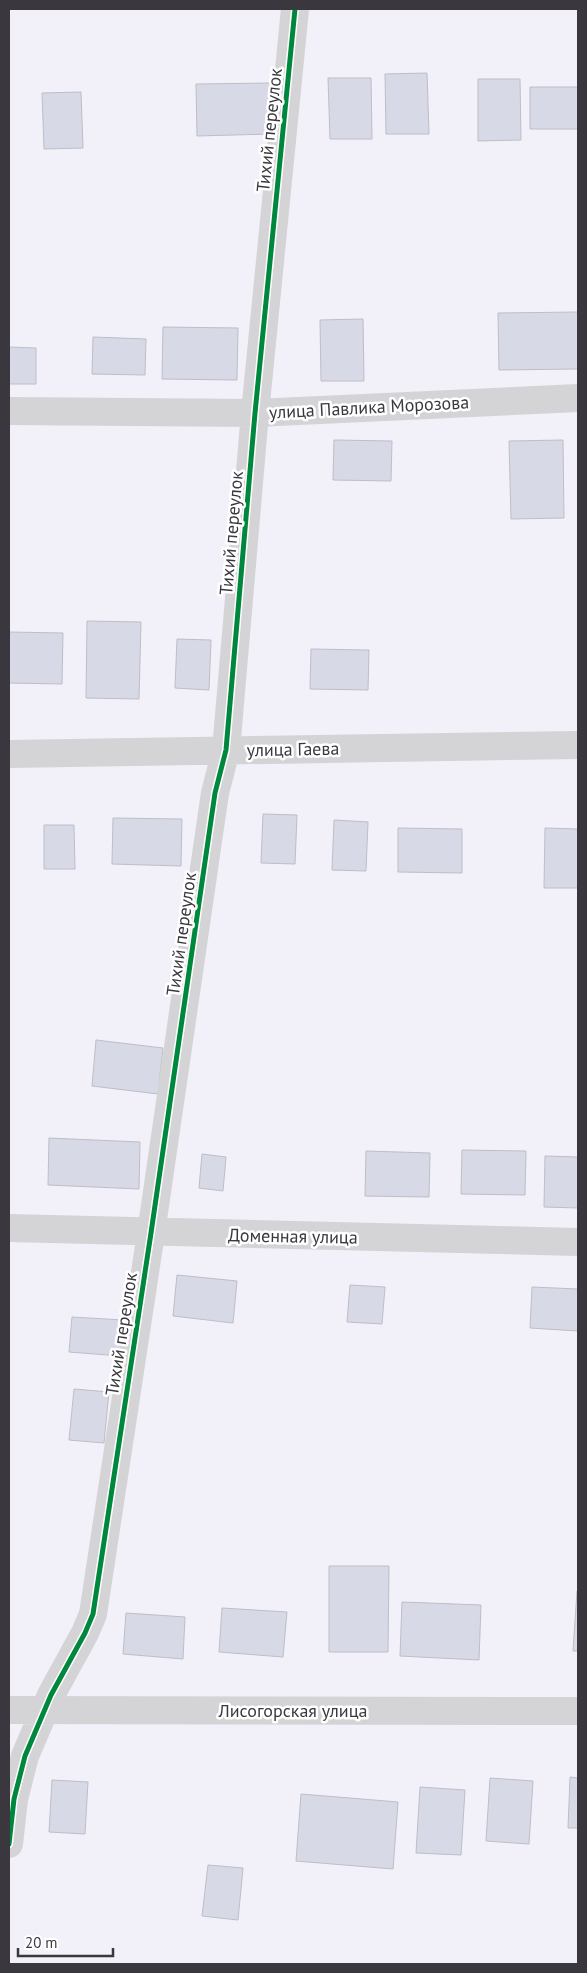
<svg xmlns="http://www.w3.org/2000/svg" width="587" height="1973" font-family="'PT Sans',sans-serif">
<style>
.building{fill:#d8d9e7;stroke:#bebec5}
.lines{fill:none;stroke-linecap:round;stroke-linejoin:round}
.street{stroke:#d4d3d5;stroke-width:28}
.cycleway-casing{stroke:#fff;stroke-width:8}
.cycleway{stroke:#00873e;stroke-width:5}
.labels{text-anchor:middle;dominant-baseline:central;stroke-width:5;stroke-linejoin:round;paint-order:stroke}
.street-label{font-size:18px;fill:#3a383e;stroke:#fff}
</style>
<rect width="100%" height="100%" fill="#f2f0f9"/>
<!-- building -->
<path class="building" d="M427,73l2,61h-43l-1,-60z
M328,78h43l1,61h-42z
M478,79h42l1,61 -43,1z
M271,83l1,51 -75,2 -1,-52z
M530,87h48v42h-48z
M81,92l2,56 -39,1 -2,-56z
M578,312v57l-79,1 -1,-57z
M363,319l1,62h-43l-1,-61z
M163,327l75,1 -1,52 -75,-1z
M93,337l53,2 -1,36 -53,-1z
M9,347l27,1v36h-27z
M334,440l58,1 -1,40 -58,-1z
M563,440l1,78 -53,1 -2,-78z
M87,621l54,1 -2,77 -53,-1z
M9,632l54,1 -1,51 -53,-1z
M177,639l34,1 -2,50 -34,-2z
M311,649l58,1 -1,40 -58,-1z
M263,814l34,1 -2,49 -34,-1z
M113,818l69,1 -1,47 -69,-2z
M334,820l34,2 -2,49 -34,-1z
M44,825h30l1,44h-31z
M398,828l64,1v44l-64,-1z
M545,828l33,1v59h-34z
M96,1040l67,8 -5,46 -66,-8z
M49,1138l91,4 -1,47 -91,-4z
M462,1150l64,1 -1,44 -64,-1z
M366,1151l64,2 -1,44 -64,-1z
M202,1154l24,3 -3,34 -24,-3z
M545,1156l33,1v51l-34,-1z
M177,1275l60,6 -4,42 -60,-7z
M350,1285l35,2 -3,37 -35,-2z
M532,1287l46,2v42l-48,-3z
M72,1317l51,3 -3,36 -51,-4z
M74,1389l35,3 -5,51 -35,-3z
M329,1566h60l-1,86h-59z
M577,1591h1v60h-5z
M402,1602l79,3 -2,55 -79,-4z
M222,1608l65,4 -4,45 -64,-5z
M126,1613l59,4 -2,42 -60,-5z
M570,1777l8,1v50h-10z
M490,1778l43,3 -4,63 -43,-3z
M52,1780l36,2 -3,52 -36,-2z
M420,1787l45,3 -4,65 -45,-2z
M301,1794l97,8 -5,67 -97,-8z
M208,1865l35,3 -5,52 -36,-4z"/>
<g class="lines">
<!-- street -->
<path class="street" d="M9,411l246,2 323,-15
M9,754l569,-9
M9,1228l569,14
M9,1710l569,1
M9,1844l5,-45 11,-43 26,-61 34,-62 8,-19 58,-381 64,-440 11,-43 29,-337 40,-404"/>
<!-- cycleway casing -->
<g class="cycleway-casing">
<path id="cycleway" d="M9,1844l5,-45 11,-43 26,-61 34,-62 8,-19 58,-381 64,-440 11,-43 29,-337 40,-404"/>
</g>
<!-- cycleway -->
<use href="#cycleway" class="cycleway"/>
</g>
<g class="labels">
<!-- street labels -->
<g class="street-label">
<text transform="translate(269 130) rotate(-84)">Тихий переулок</text>
<text transform="translate(369 407) rotate(-3)">улица Павлика Морозова</text>
<text transform="translate(231 533) rotate(-85)">Тихий переулок</text>
<text transform="translate(293 749) rotate(-1)">улица Гаева</text>
<text transform="translate(181 934) rotate(-82)">Тихий переулок</text>
<text transform="translate(293 1236) rotate(1)">Доменная улица</text>
<text transform="translate(121 1334) rotate(-81)">Тихий переулок</text>
<text x="293" y="1710">Лисогорская улица</text>
</g>
</g>
<!-- border -->
<rect width="587" height="1973" fill="none" stroke="#3a383e" stroke-width="20"/>
<!-- scale -->
<path d="M18 1948v8h95v-8" fill="none" stroke="#3a383e" stroke-width="2.5"/>
<text x="25" y="1948" font-size="15" fill="#3a383e" stroke="#ffffff" stroke-width="4" paint-order="stroke">20 m</text>
</svg>
